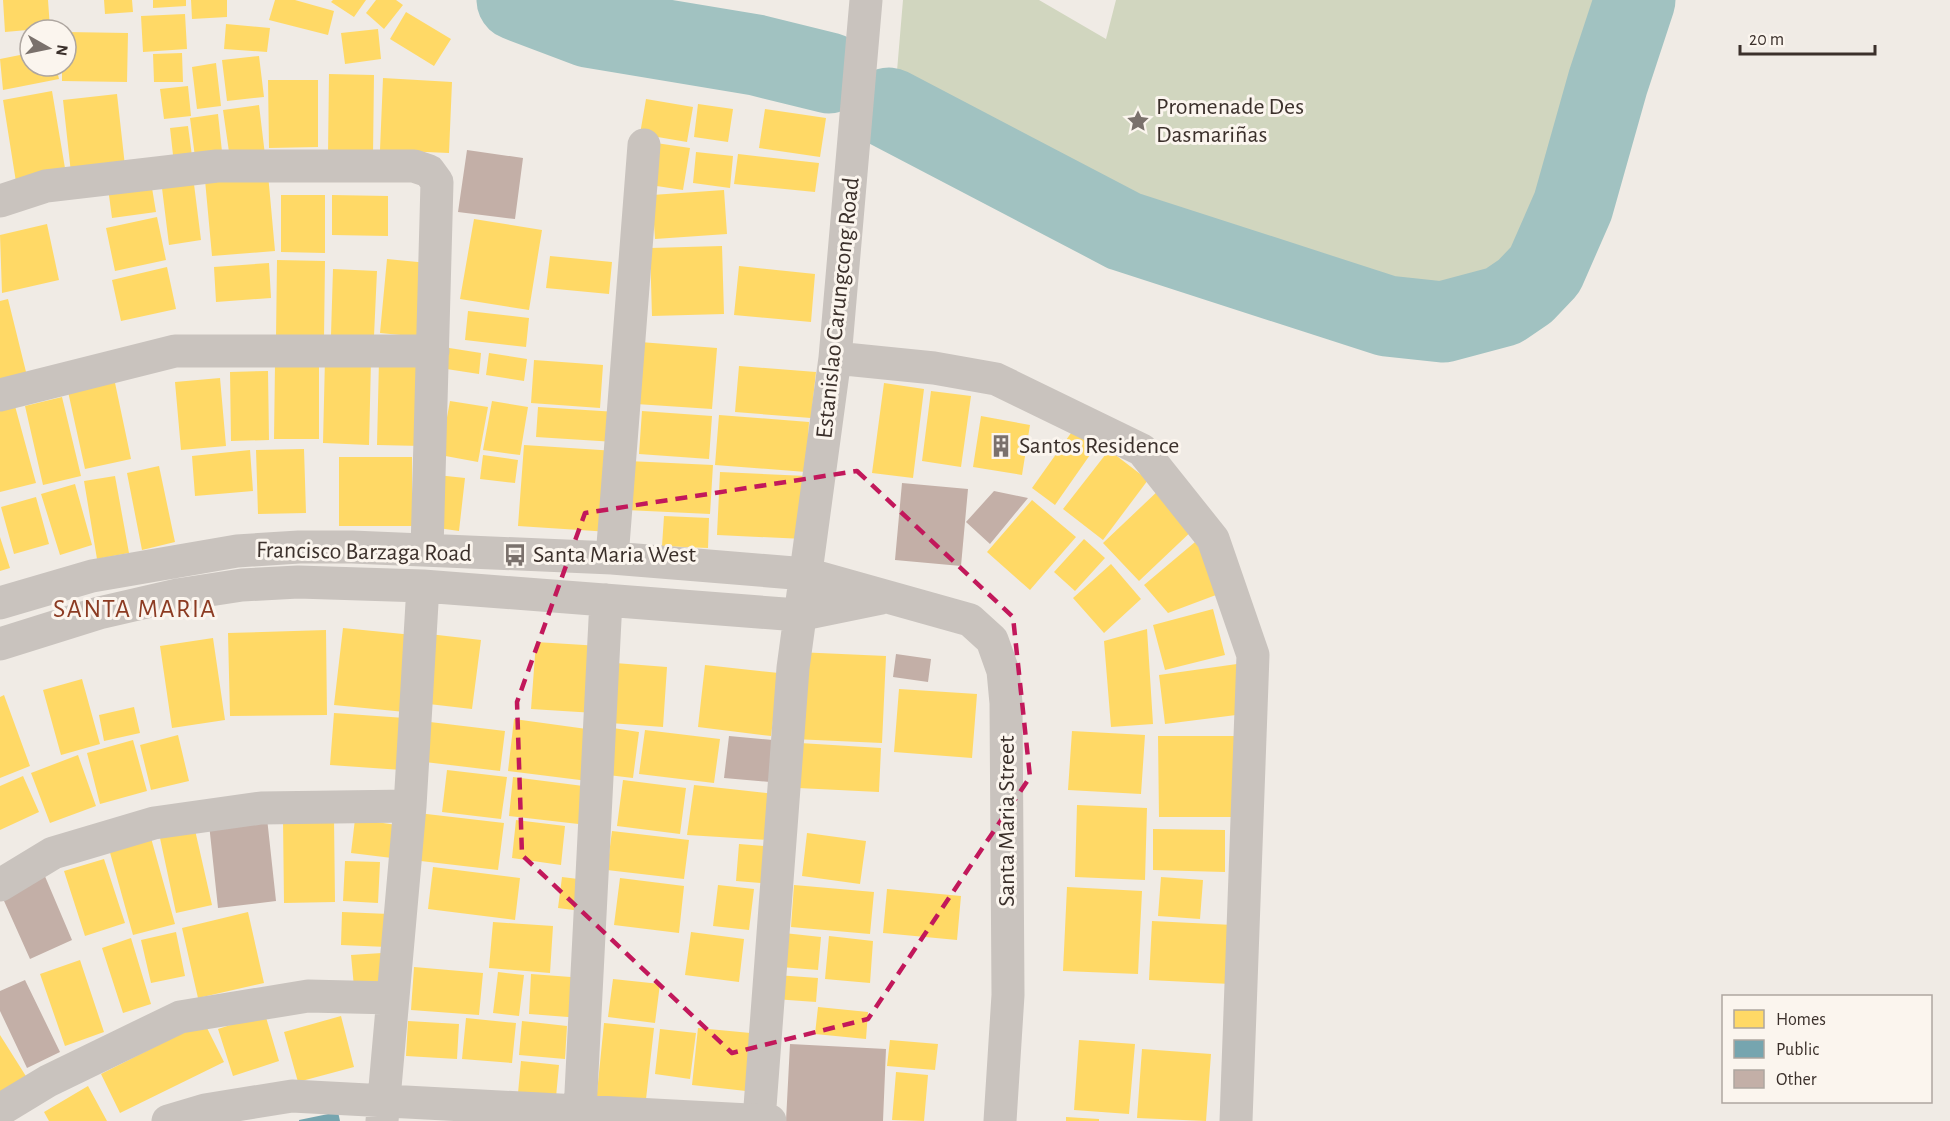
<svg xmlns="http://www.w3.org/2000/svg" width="1950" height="1121" font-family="'Alegreya Sans',sans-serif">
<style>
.green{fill:#d1d6bf}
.homes{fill:#ffd966}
.public{fill:#76a5af}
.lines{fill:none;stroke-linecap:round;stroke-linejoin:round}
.river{stroke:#a1c2c1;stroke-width:81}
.building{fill:#c3afa7}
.minor{stroke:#c9c3be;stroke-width:33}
.marked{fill:none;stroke:#c2185b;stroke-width:4.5;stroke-dasharray:12 8;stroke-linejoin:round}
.labels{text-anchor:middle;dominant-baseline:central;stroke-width:6;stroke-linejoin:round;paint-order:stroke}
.poi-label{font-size:24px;fill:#3b302b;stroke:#fbf5ee;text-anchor:start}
.street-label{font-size:24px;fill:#3b302b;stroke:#fbf5ee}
.neighbourhood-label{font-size:26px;letter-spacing:1.5px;fill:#8c3b22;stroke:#fbf5ee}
</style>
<rect width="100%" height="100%" fill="#f0ebe5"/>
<!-- green -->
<path class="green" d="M903,0h136l67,39 10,-39h485l-22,69 -35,127 -23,53 -29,28 -48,16 -52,-10 -261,-81 -234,-131z"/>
<!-- homes -->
<path class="homes" d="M3,0h45l2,28 -45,4z
M104,0h28l1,12 -28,2z
M153,0h33v6l-33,2z
M191,0h36v17l-35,2z
M275,0h20l39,11 -6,24 -59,-15z
M333,0h33l-12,17 -23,-15z
M376,0h20l7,5 -19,24 -18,-16z
M406,12l45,27 -17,27 -44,-27z
M185,14l2,35 -44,3 -2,-36z
M226,24l44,4 -3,24 -43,-3z
M378,29l3,30 -36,5 -4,-31z
M66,32l62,1 -1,49 -65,-1v-15h4z
M30,53v13h26l3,13 -56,11 -3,-31z
M182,53l1,29h-29l-1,-28z
M259,56l5,41 -37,4 -5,-41z
M216,63l5,43 -24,3 -5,-42z
M329,74l45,1 -1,80 -45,-1z
M383,78l69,4 -3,71 -69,-3z
M268,80h50v67l-49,1z
M188,86l3,30 -27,3 -4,-30z
M52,91l14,83 -50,8 -13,-82z
M117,94l8,72 -54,7 -8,-73z
M646,99l47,8 -6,35 -47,-8z
M698,104l35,5 -5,33 -34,-5z
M259,105l6,50 -35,4 -7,-49z
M765,109l61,9 -6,39 -61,-9z
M218,114l5,47 -27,4 -6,-47z
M188,126l6,45 -19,2 -5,-45z
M656,143l34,5 -7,42 -33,-5z
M696,152l37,4 -3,32 -37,-5z
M738,154l81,9 -4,29 -81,-8z
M268,174l7,77 -63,5 -7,-76z
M193,176l8,64 -32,5 -8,-65z
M151,182l5,30 -44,6 -4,-30z
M724,190l3,44 -72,5 -3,-44z
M281,195h44v58l-44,-1z
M332,195l56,1v40l-56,-1z
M157,217l9,43 -51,11 -9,-43z
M474,219l68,11 -13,80 -69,-11z
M47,224l12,56 -57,13 -2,-58z
M722,246l2,68 -72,2 -2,-68z
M550,256l62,6 -3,32 -63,-6z
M387,259l41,4 -7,74 -41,-4z
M277,260l48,1 -1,77h-48z
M269,263l2,35 -55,4 -2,-35z
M739,266l76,8 -4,48 -77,-7z
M167,267l9,42 -55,12 -9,-41z
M333,269l44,2 -3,65 -43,-1z
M8,299l20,81 -28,7v-86z
M468,311l61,7 -3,29 -61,-7z
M640,342l77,6 -5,61 -76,-5z
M443,347l38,6 -2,21 -39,-6z
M489,353l38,6 -3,22 -38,-6z
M325,358l46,2 -2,85 -46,-2z
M379,360l45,1 -2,85 -45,-1z
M534,360l69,5 -3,43 -69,-5z
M275,364h44v75h-45z
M739,366l77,6 -5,46 -76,-6z
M268,371l1,69 -38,1 -1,-69z
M114,378l17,81 -46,10 -18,-82z
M220,378l6,68 -45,4 -6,-68z
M884,383l40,6 -11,89 -41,-5z
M931,391l40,5 -10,71 -39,-6z
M62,397l19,79 -38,9 -18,-79z
M450,401l38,6 -10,55 -38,-7z
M492,401l36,6 -8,48 -37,-5z
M15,406l21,77 -36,9v-82z
M538,407l79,5 -2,30 -79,-5z
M642,411l70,5 -3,43 -70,-5z
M719,415l90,7 -3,50 -91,-7z
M981,416l49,9 -8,50 -49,-8z
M1076,426l23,16 -44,63 -23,-17z
M524,445l92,6 -6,81 -92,-6z
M304,449l2,64 -48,1 -2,-64z
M250,450l3,41 -58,5 -3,-40z
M1109,450l39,30 -45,60 -40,-31z
M483,455l35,5 -3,23 -35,-4z
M339,457h73v69h-73z
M628,461l85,4 -3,49 -84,-4z
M159,466l16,76 -33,8 -15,-77z
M720,472l87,4 -3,63 -87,-4z
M437,475l28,3 -6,53 -28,-4z
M115,476l14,77 -32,6 -13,-78z
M75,484l17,61 -32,10 -19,-61z
M1161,488l36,38 -58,55 -36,-38z
M36,497l13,47 -35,10 -13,-47z
M1032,500l44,37 -46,53 -43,-38z
M664,516l45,2 -1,30 -46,-2z
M0,537l10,31 -10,3z
M1201,537l23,55 -56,21 -24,-28z
M1084,539l21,19 -30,33 -21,-19z
M1111,564l30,35 -37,34 -31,-35z
M1213,609l12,46 -60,15 -12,-45z
M343,628l70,7 -8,77 -71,-7z
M1147,629l6,95 -42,3 -7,-86z
M326,630l1,85 -97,1 -2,-83z
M429,634l52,6 -9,69 -52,-6z
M213,638l12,82 -53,8 -12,-82z
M536,642l64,4 -5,67 -64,-4z
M797,652l89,4 -4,87 -89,-4z
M615,663l52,4 -4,60 -53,-4z
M1237,664l7,50 -79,10 -6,-49z
M705,665l74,8 -8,63 -73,-9z
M82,679l18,65 -39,11 -18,-65z
M899,689l78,5 -5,64 -78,-6z
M4,695l26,71 -30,12v-81z
M134,707l6,26 -36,8 -5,-26z
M334,713l71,5 -3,52 -72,-5z
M514,719l80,11 -6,51 -80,-10z
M430,722l75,9 -5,40 -75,-9z
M613,728l26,4 -6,46 -25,-3z
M645,730l75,9 -6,44 -75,-9z
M1072,731l73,4 -4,59 -73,-4z
M178,735l11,46 -38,9 -11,-45z
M1158,736h77l1,81h-77z
M133,740l14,51 -47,13 -13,-51z
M800,743l81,5 -2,44 -81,-4z
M78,755l18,51 -46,17 -19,-50z
M447,770l60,7 -6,42 -59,-7z
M23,776l16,36 -39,18v-44z
M513,777l78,10 -4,38 -78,-9z
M623,780l63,8 -6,46 -63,-8z
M694,785l81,9 -5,46 -83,-5z
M1077,805l70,3 -2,72 -70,-3z
M418,813l86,10 -6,47 -86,-10z
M334,818l1,84 -51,1 -1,-84z
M355,819l42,6 -5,33 -41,-5z
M516,820l49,6 -4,39 -49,-7z
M1153,829l72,1v42l-72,-2z
M195,830l17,75 -36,8 -16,-75z
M612,831l77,9 -5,39 -77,-9z
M807,833l59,8 -6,43 -58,-8z
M151,838l24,86 -42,11 -24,-86z
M739,844l37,3 -3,37 -37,-3z
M104,859l21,64 -40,13 -21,-65z
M345,861l35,1 -2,41 -35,-2z
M433,867l87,11 -5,42 -87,-11z
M562,877l24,3 -5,31 -23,-3z
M1161,877l42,3 -3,39 -42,-3z
M620,878l64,8 -5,47 -65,-8z
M718,885l36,4 -5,41 -36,-4z
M794,885l80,7 -4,42 -79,-7z
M1067,887l75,4 -4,83 -75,-3z
M887,889l74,7 -4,44 -74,-7z
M248,912l16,71 -66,15 -16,-70z
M342,912l47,2 -2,33 -46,-2z
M1152,921l81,4 -3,59 -81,-4z
M493,922l60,4 -3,47 -61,-5z
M176,932l9,44 -34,7 -10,-43z
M691,932l53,7 -5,43 -54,-7z
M784,933l37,4 -3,33 -37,-3z
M829,936l44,5 -3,42 -45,-4z
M131,938l20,66 -28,9 -21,-65z
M382,953l2,31 -30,3 -3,-32z
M80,960l24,72 -39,14 -25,-72z
M414,967l69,6 -4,42 -68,-5z
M498,972l26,3 -5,41 -26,-3z
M531,974l53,4 -3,40 -52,-4z
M776,975l42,3 -2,24 -42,-3z
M613,979l47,5 -5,39 -47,-6z
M818,1007l50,5 -2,27 -51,-5z
M265,1014l14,47 -46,15 -15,-47z
M341,1016l13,51 -56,15 -14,-50z
M466,1018l50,5 -4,40 -50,-4z
M408,1021l51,3 -2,35 -51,-3z
M522,1021l45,5 -2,33 -46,-4z
M204,1022l20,40 -104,51 -19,-39z
M604,1023l50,5 -9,80 -49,-5z
M698,1028l63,6 -6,58 -63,-7z
M660,1029l36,4 -6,46 -35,-5z
M0,1035l29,46 -29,20z
M890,1040l48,4 -3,26 -48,-4z
M1079,1040l56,4 -6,70 -55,-4z
M1142,1049l69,5 -5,67 -69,-3z
M521,1061l38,4 -4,43 -38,-4z
M896,1072l32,3 -4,46 -32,-1z
M88,1086l19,35h-58l-5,-9z
M1066,1117l33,2v2h-33z"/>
<!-- public -->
<path class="public" d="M338,1112l2,9h-41v-1z"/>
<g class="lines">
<!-- river -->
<path class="river" d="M517,0l71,27 168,28 73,18
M889,108l235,123 263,85 56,6 60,-16 22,-15 20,-21 28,-64 35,-124 27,-82"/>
</g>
<!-- building -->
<path class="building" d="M467,150l56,8 -8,61 -57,-7z
M902,483l66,6 -7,77 -66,-6z
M994,491l34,7 -38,46 -24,-22z
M896,654l35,5 -3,23 -35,-5z
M729,736l44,4 -3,42 -46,-4z
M267,818l9,83 -58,7 -9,-84z
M41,867l31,73 -42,19 -30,-67z
M25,980l35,72 -33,16 -27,-57v-20z
M790,1044l96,5 -3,72h-97z"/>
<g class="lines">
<!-- minor -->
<path class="minor" d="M0,201l46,-15 171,-20h197l15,5 8,11 -10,368
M835,358l99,10 62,11 146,71 71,89 40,116 -17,466
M0,395l175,-44h258
M612,558l32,-413
M0,603l92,-27 145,-25 62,-4h53l260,11 194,16 164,46 22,20 11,31 3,32 2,292 -8,126
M0,644l99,-31 78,-18 65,-10 56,-3 125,4 375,29 83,-17
M0,885l53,-32 101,-30 107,-15 149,-2
M0,1110l48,-29 132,-64 128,-21 85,2
M580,1112l26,-512
M759,1120l34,-452 42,-310 31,-358
M168,1121l37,-11 87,-14 478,25
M382,1121l28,-315 13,-220"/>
</g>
<!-- marked area -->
<path class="marked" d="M857,471l156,146 17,160 -162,242 -136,34 -210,-198 -5,-153 68,-189z"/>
<!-- icons -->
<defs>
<g id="sight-bare" transform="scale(1.8)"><path d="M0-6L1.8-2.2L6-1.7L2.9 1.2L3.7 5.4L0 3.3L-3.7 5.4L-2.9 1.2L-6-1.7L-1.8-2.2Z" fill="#7a716c" stroke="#fbf5ee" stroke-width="2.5" paint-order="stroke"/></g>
<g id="building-bare" transform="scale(1.8)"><path d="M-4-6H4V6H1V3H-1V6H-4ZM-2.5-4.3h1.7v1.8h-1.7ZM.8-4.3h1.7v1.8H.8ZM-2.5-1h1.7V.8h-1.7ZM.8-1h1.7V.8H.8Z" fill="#7a716c" stroke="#fbf5ee" stroke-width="2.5" paint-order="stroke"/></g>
<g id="bus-bare" transform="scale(1.8)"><path d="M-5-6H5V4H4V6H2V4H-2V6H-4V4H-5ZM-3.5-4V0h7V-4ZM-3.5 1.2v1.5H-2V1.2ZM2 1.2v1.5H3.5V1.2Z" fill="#7a716c" stroke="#fbf5ee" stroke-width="2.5" paint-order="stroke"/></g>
</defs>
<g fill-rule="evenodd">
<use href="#sight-bare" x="1138" y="121"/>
<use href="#building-bare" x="1001" y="446"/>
<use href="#bus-bare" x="515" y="555"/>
</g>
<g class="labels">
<!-- poi labels -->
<g class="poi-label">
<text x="1156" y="107">Promenade Des<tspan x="1156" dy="28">Dasmariñas</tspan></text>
<text x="1019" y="446">Santos Residence</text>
<text x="533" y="555">Santa Maria West</text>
</g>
<!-- street labels -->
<g class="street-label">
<text transform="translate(838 308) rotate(-84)">Estanislao Carungcong Road</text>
<text transform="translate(364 552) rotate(1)">Francisco Barzaga Road</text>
<text transform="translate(1007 821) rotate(-90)">Santa Maria Street</text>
</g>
<!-- neighbourhood labels -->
<g class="neighbourhood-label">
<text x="135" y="609">SANTA MARIA</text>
</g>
</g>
<!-- legend -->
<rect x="1722" y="995" width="210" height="108" fill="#fbf5ee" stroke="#aea6a0" stroke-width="1.5"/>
<rect x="1734" y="1010" width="30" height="18" fill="#ffd966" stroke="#aea6a0" stroke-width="1.5"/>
<text x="1776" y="1025" font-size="18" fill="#3b302b">Homes</text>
<rect x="1734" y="1040" width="30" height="18" fill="#76a5af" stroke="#aea6a0" stroke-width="1.5"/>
<text x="1776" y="1055" font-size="18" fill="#3b302b">Public</text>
<rect x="1734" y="1070" width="30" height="18" fill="#c3afa7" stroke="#aea6a0" stroke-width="1.5"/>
<text x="1776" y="1085" font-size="18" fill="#3b302b">Other</text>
<!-- north arrow -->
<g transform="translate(48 48) rotate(99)"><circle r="28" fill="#fbf5ee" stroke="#aea6a0" stroke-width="1.5"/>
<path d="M0-4.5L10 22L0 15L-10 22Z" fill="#7a716c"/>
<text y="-9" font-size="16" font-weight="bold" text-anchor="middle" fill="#3b302b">N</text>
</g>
<!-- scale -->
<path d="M1740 45v9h135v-9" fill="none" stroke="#3b302b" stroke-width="3"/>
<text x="1749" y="45" font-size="18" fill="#3b302b" stroke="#fbf5ee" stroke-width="4.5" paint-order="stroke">20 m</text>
</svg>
